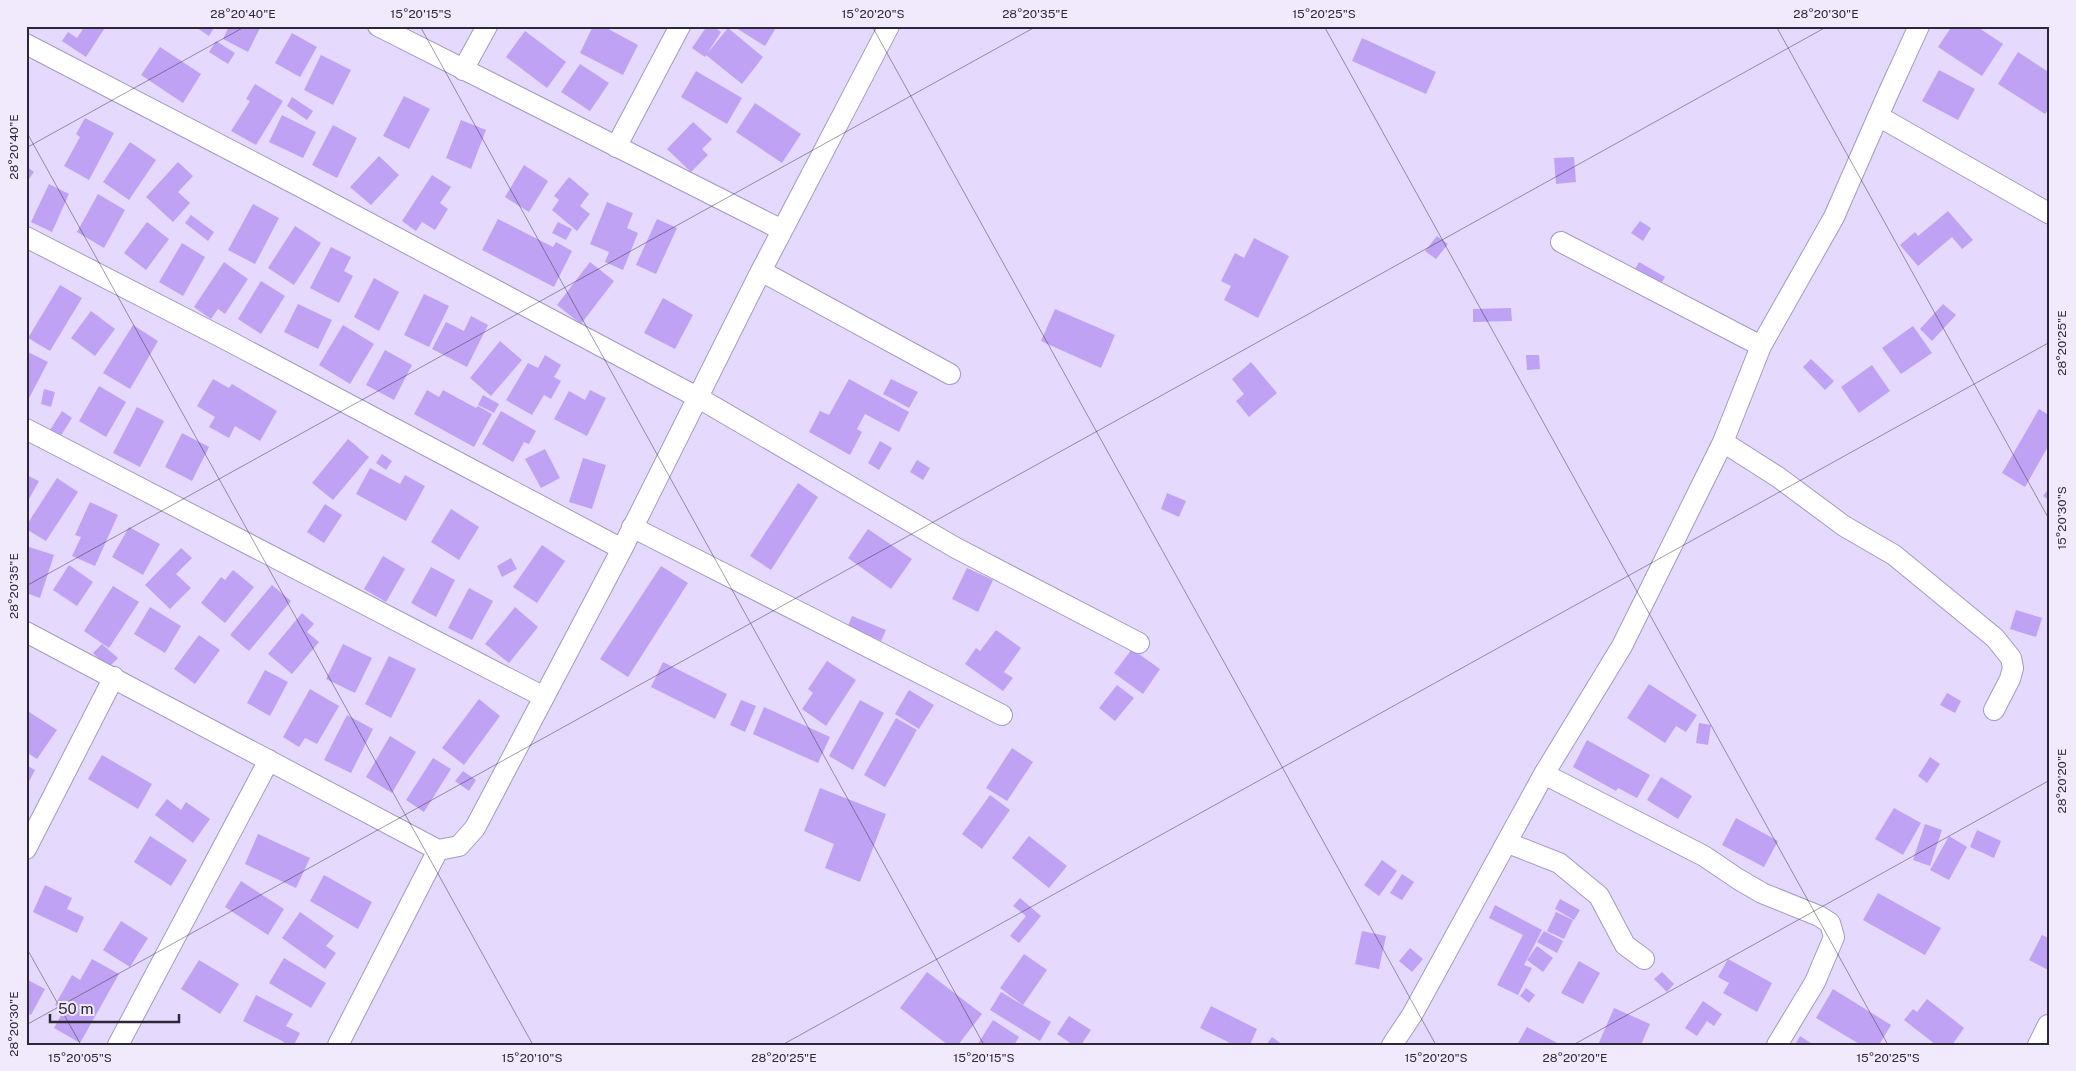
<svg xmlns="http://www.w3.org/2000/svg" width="2076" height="1071" font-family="'Public Sans',sans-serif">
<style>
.building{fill:#bfa2f4}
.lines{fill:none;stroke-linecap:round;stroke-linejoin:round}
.minor-casing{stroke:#a698c2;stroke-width:22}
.minor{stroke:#fff;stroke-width:20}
.ticks{fill:none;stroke:#2d2738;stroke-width:1;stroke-opacity:0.45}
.neatline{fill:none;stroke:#2d2738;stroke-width:2}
.ticks-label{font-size:12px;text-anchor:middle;fill:#2d2738}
</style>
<rect width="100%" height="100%" fill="#e5dafe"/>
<!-- building -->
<path class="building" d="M85,26h21l-20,31 -24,-16 6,-9 9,6z
M194,26h21l-6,10z
M229,26h32l-13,26 -25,-13z
M593,26h10l35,19 -15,30 -43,-22z
M707,26h6l8,6 -16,25 -13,-9z
M733,26h44l-12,20z
M1952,26h24l27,18 -21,32 -44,-29z
M728,28l35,29 -21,27 -36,-29z
M525,31l41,31 -19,26 -41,-31z
M292,33l25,14 -17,30 -25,-14z
M1362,38l74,34 -10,22 -74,-33z
M216,41l19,12 -7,11 -19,-12z
M160,47l41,27 -18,29 -42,-28z
M2018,52l32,21v34l-5,7 -47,-30z
M321,55l30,15 -18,35 -29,-15z
M580,64l29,19 -19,28 -29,-19z
M1939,70l36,19 -17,31 -36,-19z
M696,71l46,27 -15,26 -46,-27z
M255,84l28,17 -27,44 -25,-14 19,-30 -4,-2z
M404,96l26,13 -21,40 -26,-13z
M292,97l21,14 -6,9 -20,-14z
M755,103l46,31 -19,29 -46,-31z
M282,115l34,17 -13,26 -34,-16z
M85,118l29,15 -25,47 -25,-14 16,-29 -4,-3z
M461,120l25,10 -15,39 -25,-11z
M693,122l19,17 -10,10 6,6 -17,17 -24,-23z
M333,125l24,13 -20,40 -25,-13z
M130,142l26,18 -27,40 -26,-18z
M379,156l20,19 -28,30 -21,-18z
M1574,157l2,25 -20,2 -2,-26z
M178,162l15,14 -15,16 12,11 -17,19 -27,-25z
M524,165l24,16 -19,31 -24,-15z
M26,166l8,6 -8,11z
M432,175l19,12 -11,16 8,6 -13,21 -13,-8 -6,9 -14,-10z
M569,177l20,17 -9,12 10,8 -13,17 -25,-21 7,-10 -5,-4z
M49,184l20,10 -17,38 -21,-10z
M98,194l27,16 -21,38 -27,-16z
M607,202l26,11 -6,15 11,5 -15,37 -18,-8 4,-10 -19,-8z
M253,204l26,14 -24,46 -27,-14z
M1948,211l25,29 -11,9 -10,-12 -34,29 -18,-21 15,-13 3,4z
M191,215l23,17 -6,9 -23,-18z
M498,219l55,28 3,-5 16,9 -18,36 -72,-37z
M657,219l20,9 -21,46 -20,-9z
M1640,221l11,7 -8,13 -12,-8z
M147,222l22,17 -23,31 -22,-17z
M558,222l14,7 -6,11 -14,-7z
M295,226l26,17 -27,42 -26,-17z
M1437,236l11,8 -12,15 -11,-8z
M1254,238l35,18 -31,62 -34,-18 7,-14 -10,-5 14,-28 9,5z
M182,243l23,14 -22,39 -24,-14z
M331,247l20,10 -7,14 9,5 -14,27 -29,-15z
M224,262l24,17 -23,35 -7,-5 -7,10 -17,-12z
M590,262l24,19 -33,43 -24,-19z
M1639,262l26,15 -6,10 -26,-14z
M374,278l25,14 -20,39 -25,-14z
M261,281l24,15 -24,38 -23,-15z
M60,285l22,13 -32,53 -22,-13z
M424,294l25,12 -20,41 -25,-12z
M663,298l30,17 -18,34 -31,-16z
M298,304l34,16 -14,29 -34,-17z
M1943,304l13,11 -24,26 -12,-12z
M1511,308l1,13 -39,1v-13z
M1055,309l60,26 -14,33 -60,-27z
M91,311l24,18 -20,27 -24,-18z
M471,316l17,9 -21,42 -35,-18 14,-27 18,9z
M133,325l25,16 -28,48 -27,-16z
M343,325l31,19 -24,40 -31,-19z
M1913,326l19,27 -31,21 -19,-26z
M500,341l22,19 -31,36 -21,-18z
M385,350l27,15 -18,35 -28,-15z
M26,351l22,11 -22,42z
M545,355l16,10 -7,12 7,4 -10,18 -7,-4 -12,20 -26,-15 22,-37 10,5z
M1526,355h13l1,14 -13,1z
M1811,359l23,22 -9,9 -22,-23z
M1251,362l26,31 -28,24 -13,-16 8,-7 -12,-15z
M1872,365l18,26 -31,22 -18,-26z
M213,379l16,9 3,-4 45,27 -17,30 -25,-15 -6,12 -20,-11 6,-10 -18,-11z
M849,379l60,33 -10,20 -34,-18 -8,15 5,3 -12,23 -41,-23 11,-21 9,4z
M891,379l27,13 -9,16 -26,-14z
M99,386l27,16 -20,35 -27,-16z
M44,389l11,3 -4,15 -10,-3z
M427,390l12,7 4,-7 33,18 2,-2 14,8 -18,33 -60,-33z
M590,390l16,8 -19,38 -33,-17 15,-28 16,9z
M483,395l16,9 -5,9 -16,-8z
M137,407l27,14 -24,46 -27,-14z
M2039,409l11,7v27l-25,44 -23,-14z
M62,411l10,7 -12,19 -10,-7z
M501,411l35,20 -7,13 -5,-2 -11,20 -31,-18z
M182,433l27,14 -17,34 -27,-14z
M348,439l21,18 -36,43 -21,-17z
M880,441l12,7 -13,22 -11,-7z
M545,449l15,29 -19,10 -16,-29z
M382,454l10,7 -6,9 -10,-7z
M583,458l23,7 -14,44 -23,-7z
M917,460l13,8 -7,12 -13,-8z
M370,468l30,16 5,-9 20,11 -19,35 -50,-27z
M26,475l13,6 -10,18 -3,-1z
M57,478l21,14 -32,49 -20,-12v-3z
M798,483l20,14 -47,73 -21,-14z
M2050,487v14l-7,-5z
M1167,493l19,8 -7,16 -18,-8z
M90,502l28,13 -23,51 -23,-10 9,-19 -6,-2z
M325,504l17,11 -18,28 -17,-11z
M451,509l28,18 -20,33 -28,-18z
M129,527l31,17 -17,31 -31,-18z
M868,529l44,30 -21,30 -43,-31z
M542,545l23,16 -28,42 -24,-16z
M26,546l28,9 -14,43 -14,-5z
M181,548l11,10 -16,16 15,14 -21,21 -25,-24z
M383,556l22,13 -19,33 -22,-13z
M511,558l6,11 -15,8 -5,-11z
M69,565l24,17 -16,24 -24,-16z
M661,566l27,17 -60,94 -28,-18z
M431,567l24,13 -19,37 -25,-14z
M967,568l26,12 -15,32 -26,-13z
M233,570l21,17 -29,36 -24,-20 20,-26 4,3z
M272,585l19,16 -42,50 -19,-16z
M113,586l26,16 -30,46 -25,-17z
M469,588l24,13 -21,39 -24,-12z
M150,607l31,19 -16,27 -31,-19z
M515,607l23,20 -29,36 -24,-19z
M2016,610l26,8 -6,19 -26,-8z
M302,613l12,11 -7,8 12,10 -27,32 -24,-20z
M852,616l34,14 -5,11 -33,-15z
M996,630l25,18 -17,24 9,6 -10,13 -38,-27 11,-16 4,3z
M199,635l21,15 -25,34 -21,-15z
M102,644l16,14 -10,10 -15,-15z
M343,644l29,14 -17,35 -29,-14z
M1132,649l28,20 -17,25 -29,-21z
M389,656l27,13 -25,49 -26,-14z
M827,661l29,19 -30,46 -24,-17 11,-16 -5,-4z
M663,662l64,32 -12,25 -64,-32z
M265,670l23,12 -18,34 -23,-13z
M1649,684l48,31 -11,17 -10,-6 -11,17 -38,-25z
M1117,685l17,13 -19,23 -16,-13z
M310,689l29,17 -22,38 -12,-6 -6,9 -16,-10z
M909,690l25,15 -15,24 -24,-15z
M1947,693l14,8 -6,12 -15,-8z
M479,699l21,17 -36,49 -22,-17z
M741,700l15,6 -11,26 -15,-7z
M860,700l24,13 -31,57 -24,-14z
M764,707l66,30 -12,26 -65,-29z
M26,710l31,20 -20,29 -11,-7z
M347,715l26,14 -22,44 -27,-13z
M896,718l21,12 -32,57 -21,-12z
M1699,723l12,2 -3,20 -12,-2z
M390,736l26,16 -24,41 -26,-16z
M1587,740l63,35 -13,23 -19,-10 -2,3 -43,-24z
M1012,748l21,14 -26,39 -21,-13z
M102,755l50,29 -14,25 -50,-30z
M1930,757l10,7 -13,19 -9,-7z
M433,758l18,11 -27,43 -18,-12z
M26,765l9,5 -9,17z
M463,771l13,9 -7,11 -14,-10z
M1661,777l31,19 -14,23 -31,-19z
M820,788l66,26 -26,68 -35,-14 9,-24 -30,-13z
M990,795l20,15 -28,39 -20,-15z
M167,799l14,11 5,-8 24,17 -17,24 -38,-28z
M1894,808l27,15 -18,32 -28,-16z
M1736,818l42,23 -14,26 -42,-22z
M1925,824l17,6 -12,36 -17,-6z
M1977,830l24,11 -7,17 -24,-11z
M258,834l52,24 -14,30 -51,-24z
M150,836l37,24 -16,26 -37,-24z
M1029,836l38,30 -18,22 -37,-30z
M1949,836l18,11 -18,33 -19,-10z
M1382,860l15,11 -18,25 -15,-11z
M1402,874l12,8 -12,18 -12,-7z
M324,875l48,27 -14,27 -48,-28z
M241,881l43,28 -16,26 -43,-28z
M45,885l27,13 -5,11 17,8 -7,16 -44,-21z
M1878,893l63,35 -16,27 -62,-35z
M1020,898l21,18 -22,27 -9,-7 16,-20 -13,-10z
M1560,899l20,11 -6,10 -19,-11z
M1495,905l47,25 -18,35 8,3 -14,27 -21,-10 26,-50 -34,-17z
M300,912l34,24 -8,10 10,7 -11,16 -43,-31z
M1556,912l17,8 -9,19 -17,-8z
M121,921l27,17 -18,29 -27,-17z
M1362,931l24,5 -7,33 -24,-5z
M1544,931l19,10 -6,12 -20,-11z
M2042,935l8,4v32l-21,-11z
M1537,946l16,12 -10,14 -16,-12z
M1410,948l13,11 -11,13 -13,-11z
M1024,954l23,16 -24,35 -23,-17z
M284,958l42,25 -15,25 -42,-25z
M92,959l27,15 -39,69 -26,-15 10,-18 -9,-5 17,-30 8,5z
M1728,959l44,24 -15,29 -34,-19 6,-10 -11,-6z
M199,960l40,24 -19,30 -39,-25z
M1579,961l21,12 -17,31 -22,-11z
M927,972l55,42 -24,31h-10l-48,-37z
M1662,972l12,12 -7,8 -13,-13z
M26,979l19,10 -14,26 -5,-2z
M1526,988l9,7 -6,8 -9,-7z
M1833,989l58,36 -12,20h-18l-45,-27z
M1001,992l50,30 -11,19 -50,-31z
M256,995l37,19 -7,12 14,7 -6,12h-12l2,-3 -41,-21z
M1927,999l37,29 -12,17h-16l-32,-25 9,-11 4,3z
M1703,1001l19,13 -8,12 -7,-5 -10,15 -12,-8z
M1211,1006l46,23 -7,16h-16l-34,-17z
M1614,1008l36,16 -9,21h-43z
M1069,1016l22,14 -10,15h-8l-16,-11z
M993,1020l26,17 -5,8h-37z
M1527,1027l34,18h-44z
M1800,1036l14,9h-19z
M1272,1037l11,8h-17z"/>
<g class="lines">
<!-- minor casing -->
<g class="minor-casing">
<path id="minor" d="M378,26l404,204
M26,44l277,144 394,209 259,151 183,95
M463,70l24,-44
M1878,116l172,98
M616,147l64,-121
M26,237l201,103 395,209
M1561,242l200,104
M761,271l189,103
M26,429l518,268
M1723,442l55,35 66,49 50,29 101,83 16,20 2,10 -3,11 -16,31
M632,527l370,188
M26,632l412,218
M1544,774l160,82 34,23 24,14 57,23 11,7 4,14 -19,45 -38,63
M1508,843l51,20 40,33 26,49 19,14
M26,849l88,-172
M118,1045l151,-285
M338,1045l100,-195 21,-4 16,-18 147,-279 139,-278 128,-245
M1392,1045l20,-30 132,-241 78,-128 101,-204 38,-96 73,-129 53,-121 32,-70
M2038,1045l10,-20"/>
</g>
<!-- minor -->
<use href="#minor" class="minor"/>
</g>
<!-- ticks -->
<path class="ticks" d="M420,26l564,1019M872,26l564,1019M1324,26l564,1019M1776,26l274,495M26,131l507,914M26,148l220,-122M26,586l1011,-560M26,947l55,98M26,1025l1802,-999M782,1045l1268,-703M1573,1045l477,-265"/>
<!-- border -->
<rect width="2076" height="1071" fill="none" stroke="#f0eafc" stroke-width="55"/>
<!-- scale -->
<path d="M50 1014v8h129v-8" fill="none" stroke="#2d2738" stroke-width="2.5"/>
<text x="58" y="1014" font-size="15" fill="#2d2738" stroke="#f0eafc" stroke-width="4" paint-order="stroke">50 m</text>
<rect x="28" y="28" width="2020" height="1016" class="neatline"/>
<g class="ticks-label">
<text x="243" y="18">28°20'40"E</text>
<text x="421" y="18">15°20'15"S</text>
<text x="873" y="18">15°20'20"S</text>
<text x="1035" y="18">28°20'35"E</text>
<text x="1324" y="18">15°20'25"S</text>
<text x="1826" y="18">28°20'30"E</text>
<text transform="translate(14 147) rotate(-90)" y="4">28°20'40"E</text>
<text transform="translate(2062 343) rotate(-90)" y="4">28°20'25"E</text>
<text transform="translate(2062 518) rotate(-90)" y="4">15°20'30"S</text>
<text transform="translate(14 586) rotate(-90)" y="4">28°20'35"E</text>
<text transform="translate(2062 781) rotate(-90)" y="4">28°20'20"E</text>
<text transform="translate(14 1024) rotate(-90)" y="4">28°20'30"E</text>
<text x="80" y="1062">15°20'05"S</text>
<text x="532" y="1062">15°20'10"S</text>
<text x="784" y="1062">28°20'25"E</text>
<text x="984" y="1062">15°20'15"S</text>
<text x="1436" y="1062">15°20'20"S</text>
<text x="1575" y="1062">28°20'20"E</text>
<text x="1888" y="1062">15°20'25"S</text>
</g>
</svg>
